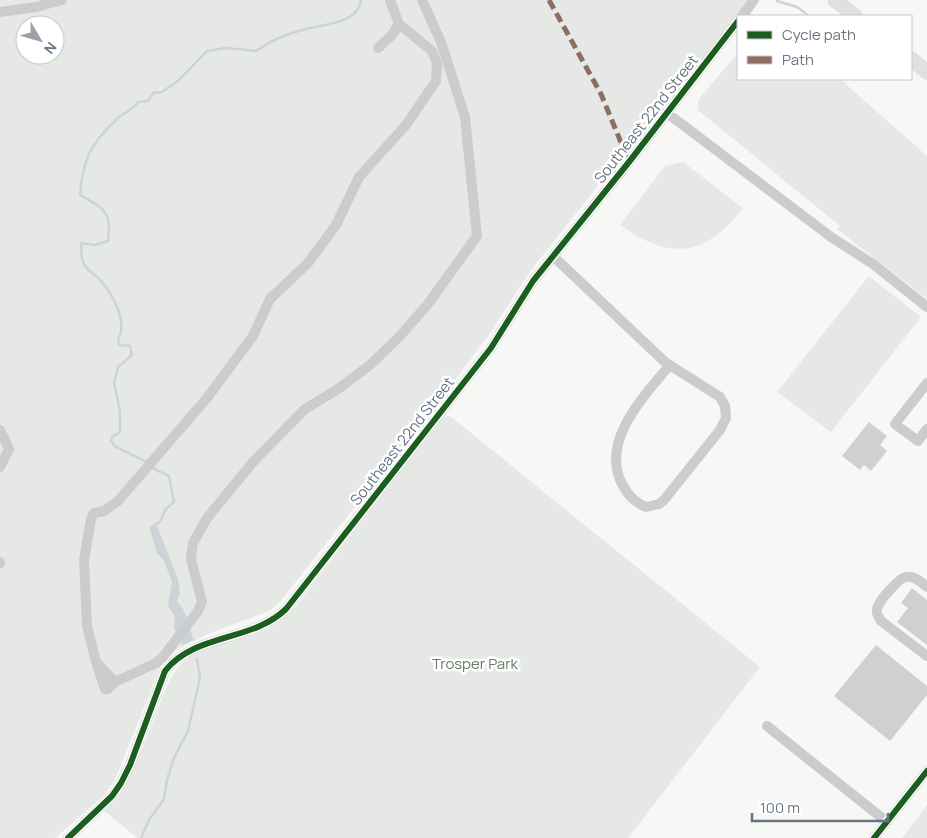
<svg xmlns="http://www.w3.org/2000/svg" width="927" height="838" font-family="Manrope,sans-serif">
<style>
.green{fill:#e5e8e4;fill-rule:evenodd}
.water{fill:#cdd3d6}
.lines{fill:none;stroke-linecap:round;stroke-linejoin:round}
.stream{stroke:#cdd3d6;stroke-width:2.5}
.building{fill:#cfd0d1}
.major-casing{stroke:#d3d3d3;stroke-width:15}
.minor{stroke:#cbcccd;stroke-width:10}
.major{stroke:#dfe0e1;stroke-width:14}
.quiet{stroke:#8d6e63;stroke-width:5;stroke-dasharray:10 5;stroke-linecap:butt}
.cycleway-casing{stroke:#fff;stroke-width:9}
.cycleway{stroke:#1b5e20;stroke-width:6}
.labels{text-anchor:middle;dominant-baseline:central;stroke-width:5;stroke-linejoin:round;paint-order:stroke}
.street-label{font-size:15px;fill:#697483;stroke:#fff}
.park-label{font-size:15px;fill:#687b67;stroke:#fff}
</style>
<rect width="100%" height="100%" fill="#f7f7f6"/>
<!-- green -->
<path class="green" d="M0,0h750l-136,174 -3,-5 -80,101 -43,66 -40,53 -169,214 -10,8c-30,12 -86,28 -107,52l-48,119 -13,16 -46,40h-55zM25,25h30v30h-30z
M738,53v26h102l87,77v143l-90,-70 3,-3 -142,-116v-10z
M683,162l60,46c-38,49 -73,53 -123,17l45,-59z
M869,276l52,41 -90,115 -54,-40z
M450,416l310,251 -132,171h-491l-36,-30c32,-29 41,-58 56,-97 7,-16 12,-35 24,-47 18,-19 61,-24 85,-35 12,-5 21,-14 30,-23l146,-188z
M927,805v33h-25z"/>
<!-- water -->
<path class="water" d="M149,526h8l21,53 2,14 -3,9c12,10 10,25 17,38l-12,5 -8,-17 1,-12 -7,-10 4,-25 -8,-20 -7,-8z"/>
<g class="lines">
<!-- stream -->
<path class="stream" d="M777,1l20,6 12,9
M147,462l-31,-15 -5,-6 1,-4 8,-5v-21l-6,-28 4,-16 14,-12 -2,-9 -11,-1 -1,-5c10,-18 -5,-46 -18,-60 -6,-7 -16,-11 -18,-21 -1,-4 0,-11 -1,-16l14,2 13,-4c4,-30 -4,-32 -28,-46 3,-36 10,-51 37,-76 7,-7 15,-8 21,-17l10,-1 5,-8 9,-1 16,-11 29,-30 19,-3 30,3c14,-10 33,-18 50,-22 18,-5 52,-5 55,-29
M150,467l19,9 5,26 -9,8 -5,12 -6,3v4
M141,838l8,-18 15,-21 3,-19 7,-22 14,-27 12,-53 -3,-19"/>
</g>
<!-- building -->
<path class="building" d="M869,422l18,14 -7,9 7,6 -16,20 -7,-6 -4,5 -18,-14z
M912,588l15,12v45l-30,-23 11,-14 -7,-5z
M876,645l51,41v9l-37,46 -56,-45z"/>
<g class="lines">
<!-- major casing -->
<g class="major-casing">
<path id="major" d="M835,0l20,16
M911,59l16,13"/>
</g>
<!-- minor -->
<path class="minor" d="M390,0l9,24 33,27 5,12 -1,18 -30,44 -47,52 -23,48 -28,38 -38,36 -17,37 -46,62 -89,103 -14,10 -10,2 -3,6 -7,41 3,66 9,36 19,20 41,-19 7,-6 35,-46 4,-9 -11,-43 2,-16 14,-25 47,-57 51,-52 33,-20 32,-24 29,-28 29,-33 49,-68 -12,-119 -24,-75 -19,-42
M0,12l36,-5 26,-7
M742,16l12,-16
M378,48l14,-13 7,-11
M667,113l164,124 42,27 54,43
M553,256l112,106 55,35 5,9 1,12 -6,12 -56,70 -5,4 -13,3c-12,-5 -18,-12 -24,-23 -22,-43 22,-88 47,-118
M927,383l-32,41 23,17 9,-12
M0,430l9,19 -9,18
M0,562v1
M927,587c-6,-5 -13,-12 -21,-10 -7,1 -25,22 -28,29 -3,6 0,10 3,15l46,35
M97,665l8,24h3l7,-7
M767,726l120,96
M68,838l44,-42 9,-13 9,-18 35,-94c30,-38 87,-29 121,-62l205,-261 42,-67 96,-119 109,-141
M874,838l53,-67"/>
<!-- major -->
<use href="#major" class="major"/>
<!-- quiet -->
<path class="quiet" d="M549,0l52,94 28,68"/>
<!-- cycleway casing -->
<g class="cycleway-casing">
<path id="cycleway" d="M68,838l44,-42 9,-13 9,-18 35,-94c30,-38 87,-29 121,-62l205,-261 42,-67 96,-119 109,-141
M874,838l53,-67"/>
</g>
<!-- cycleway -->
<use href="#cycleway" class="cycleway"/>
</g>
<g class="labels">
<!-- street labels -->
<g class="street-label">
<text transform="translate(646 119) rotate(-52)">Southeast 22nd Street</text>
<text transform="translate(402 441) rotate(-52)">Southeast 22nd Street</text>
</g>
<!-- park labels -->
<g class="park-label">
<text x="475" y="663">Trosper Park</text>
</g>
</g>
<!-- legend -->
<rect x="737" y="15" width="175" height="65" fill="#ffffff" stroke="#c3c7cd"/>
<rect x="747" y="31" width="25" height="8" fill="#1b5e20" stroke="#c3c7cd"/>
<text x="782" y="40" font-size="15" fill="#697483">Cycle path</text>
<rect x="747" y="56" width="25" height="8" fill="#8d6e63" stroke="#c3c7cd"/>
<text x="782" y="65" font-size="15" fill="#697483">Path</text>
<!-- north arrow -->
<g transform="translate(40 40) rotate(128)"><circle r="24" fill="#ffffff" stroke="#c3c7cd"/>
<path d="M0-4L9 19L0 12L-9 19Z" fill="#9ba2ab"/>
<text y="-8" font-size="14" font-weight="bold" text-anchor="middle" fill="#697483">N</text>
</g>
<!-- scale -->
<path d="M752 813v8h136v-8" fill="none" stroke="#697483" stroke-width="2.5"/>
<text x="760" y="813" font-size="15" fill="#697483" stroke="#ffffff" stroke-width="4" paint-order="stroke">100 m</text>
</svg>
